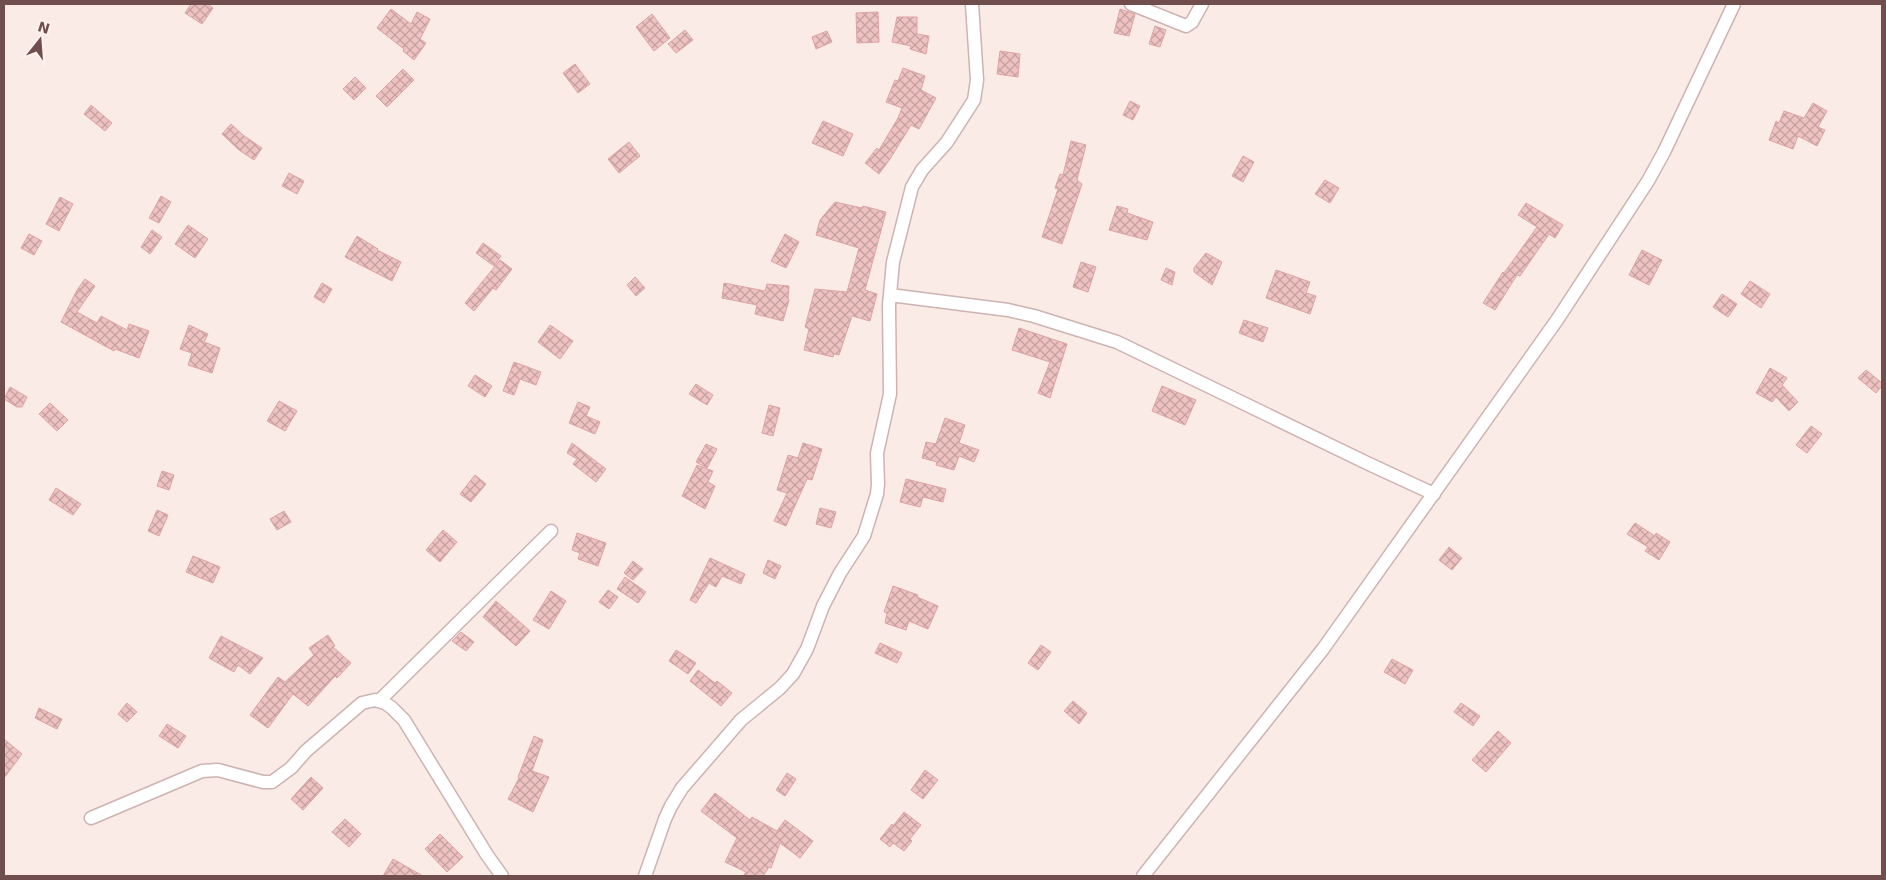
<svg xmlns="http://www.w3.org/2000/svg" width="1886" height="880" font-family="'DejaVu Sans',sans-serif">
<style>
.building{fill:url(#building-cross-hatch);stroke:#dea4a3}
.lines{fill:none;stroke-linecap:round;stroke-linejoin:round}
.street-casing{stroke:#cdb3b1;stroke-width:15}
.street{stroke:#fff;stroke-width:12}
</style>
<defs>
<pattern id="building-cross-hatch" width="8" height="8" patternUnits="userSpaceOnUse" patternTransform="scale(1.25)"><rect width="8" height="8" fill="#edc2c1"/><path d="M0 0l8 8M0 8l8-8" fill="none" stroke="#c4a09f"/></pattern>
</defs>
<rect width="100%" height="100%" fill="#faebe7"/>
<!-- building -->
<path class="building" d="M191,4h16l6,4 -11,16 -17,-11z
M391,9l20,15 6,-12 13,7 -10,20 6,4 -12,17 -11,-9 1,-2 -27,-21z
M1120,9l15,5 -6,22 -15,-3z
M878,12l1,30 -22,1 -1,-30z
M652,14l18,24 -16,13 -18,-24z
M897,17h20v17l12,2 -3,18 -16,-5 1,-3 -19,-4z
M1155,26l11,4 -6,17 -11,-3z
M685,30l8,10 -17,13 -8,-9z
M827,31l5,11 -16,7 -4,-12z
M1000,51l20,3 -2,23 -21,-3z
M575,64l15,20 -12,9 -15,-20z
M903,68l22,8 -4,14 15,8 -17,31 -8,-4 -21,34 -11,15 -14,-11 12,-15 2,2 19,-32 4,-10 -16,-6 9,-22 3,1z
M403,69l11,11 -27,27 -11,-11z
M355,77l11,11 -12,12 -11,-11z
M1130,101l10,5 -7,14 -10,-5z
M1813,103l14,8 -9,16 7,3 -8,16 -19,-10 -5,13 -24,-9 7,-19 3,2 5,-12 20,7z
M91,105l21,18 -7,8 -21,-17z
M823,121l30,13 -10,22 -31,-13z
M231,124l12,11 19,13 -8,12 -15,-10 -17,-16z
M1071,141l15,4 -9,35 5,4 -20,60 -20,-7 16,-48 -3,-1 5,-14 3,1z
M629,142l11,14 -21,17 -11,-14z
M1243,156l11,6 -11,20 -11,-6z
M289,173l15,8 -7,13 -15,-8z
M1325,180l14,8 -9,15 -15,-9z
M161,196l10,6 -12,21 -10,-5z
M60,197l13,7 -14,27 -13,-7z
M835,202l27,6 1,-2 23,6 -21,78 12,4 -7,27 -18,-5 -13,39 -5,-1 -1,3 -29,-7 5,-21 -4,-2 10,-38 32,3 12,-44 -43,-13 4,-15z
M1526,203l37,22 -8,13 -6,-4 -29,42 -3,-1 -22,35 -12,-7 20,-31 1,1 33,-46 -19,-12z
M1117,206l11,3 -1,4 26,9 -6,18 -38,-10z
M188,225l20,14 -13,19 -20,-14z
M152,230l10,7 -12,17 -9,-7z
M29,234l13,7 -8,14 -13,-7z
M785,234l14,8 -13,26 -15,-7z
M357,236l21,13 -1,1 24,12 -9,19 -47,-24z
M483,243l18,13 -7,10 -18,-13z
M1642,250l20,10 -13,25 -20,-10z
M1206,253l16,9 -10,23 -18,-13v-4z
M500,260l12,9 -16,21 -3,-2 -19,23 -9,-8z
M1081,262l15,5 -8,25 -15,-5z
M1166,268l9,4 -3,13 -11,-5z
M1276,270l34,12 -4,11 10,3 -6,18 -44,-16z
M635,277l10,11 -9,8 -9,-11z
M85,279l10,7 -18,26 20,11 4,-7 26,14 2,-6 20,7 -10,27 -24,-9 -1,2 -53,-29 16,-32z
M1750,281l20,13 -9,14 -20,-14z
M322,283l10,6 -8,14 -10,-6z
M724,283l41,8 2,-7 22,2 -1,14h1l-6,21 -28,-7 2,-9 -35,-7z
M1722,294l15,10 -9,13 -15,-10z
M1244,320l24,8 -5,14 -24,-9z
M189,325l19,9 -4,8 16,6 -8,25 -24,-8 4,-12 -12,-4z
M550,325l23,16 -13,18 -22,-17z
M1019,328l48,16 -17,54 -12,-5 12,-31 -38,-12z
M514,362l27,10 -5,13 -16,-6 -6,16 -11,-4z
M1770,368l17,10 -5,7 16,17 -9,9 -13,-14 -4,5 -16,-9z
M1866,370l16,13v3l-6,7 -18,-15z
M475,375l17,11 -7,11 -17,-11z
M696,384l17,11 -6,10 -18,-11z
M1162,386l34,14 -11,25 -33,-14z
M10,387l17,10 -5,10h-5l-13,-8z
M279,401l18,10 -12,20 -18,-10z
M578,402l12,5 -4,9 14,6 -5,12 -26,-11z
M50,403l18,17 -11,11 -18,-17z
M769,405l11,3 -7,28 -11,-3z
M945,418l20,7 -6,18 20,7 -5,12 -15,-6 -5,14 -18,-5 1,-3 -15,-4 4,-16 10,2z
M1811,426l11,8 -15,19 -11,-8z
M572,443l34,26 -10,13 -23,-18 4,-5 -10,-6z
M803,443l19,6 -10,31 -5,-1 -21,47 -12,-5 13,-28 -10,-3 11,-35 10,3z
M706,444l11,5 -10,19 -11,-6z
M697,465l16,6 -5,11 7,4 -10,23 -23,-13z
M162,471l12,4 -5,15 -12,-4z
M475,475l11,9 -15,18 -11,-8z
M906,479l40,10 -3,13 -20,-5 -3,10 -20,-5z
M56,488l25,16 -8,11 -24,-15z
M820,508l16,4 -5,16 -15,-4z
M157,510l11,5 -9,21 -11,-5z
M284,511l7,11 -14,8 -7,-11z
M1635,523l20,13 1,-3 14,9 -11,18 -14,-9 3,-4 -21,-13z
M443,530l14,12 -17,20 -14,-12z
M577,533l29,10 -8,23 -20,-7 2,-6 -8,-3z
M1449,547l13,11 -10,12 -13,-10z
M193,556l27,11 -7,16 -27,-11z
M710,558l35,16 -4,10 -19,-8 -6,11 -7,-4 -13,20 -6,-3z
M768,560l13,6 -6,13 -12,-6z
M633,561l10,8 -10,11 -9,-7z
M625,577l21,15 -8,11 -21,-14z
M893,586l25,9 -1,2 21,9 -10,23 -19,-8 -3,9 -21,-7 2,-10 -3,-1z
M608,590l10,7 -9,12 -10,-7z
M551,591l15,10 -17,28 -16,-9z
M496,601l34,30 -14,15 -33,-29z
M461,632l13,10 -8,9 -14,-10z
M328,635l7,11 -2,1 18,16 -14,15 -2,-2 -27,30 -15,-12 -25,34 -18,-13 28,-38 7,5 29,-27 -5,-7z
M221,636l42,22 -13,16 -12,-9 -4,7 -25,-14z
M880,643l22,10 -5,10 -22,-10z
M1041,645l10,7 -13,18 -10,-7z
M676,650l20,13 -8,11 -19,-13z
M1392,659l21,11 -8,14 -21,-12z
M698,670l17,13 2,-2 15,12 -11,13 -31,-25z
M1073,701l14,12 -8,11 -15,-13z
M127,703l10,9 -10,10 -9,-8z
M1461,703l19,13 -7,10 -19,-14z
M39,708l23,11 -5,10 -22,-11z
M167,724l19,12 -8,12 -19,-12z
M1498,731l13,12 -25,29 -14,-12z
M534,736l9,4 -11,31 17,6 -16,35 -25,-13 11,-21 -1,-1z
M4,739l18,15 -18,24z
M925,770l13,10 -15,19 -12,-9z
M787,773l9,6 -11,17 -9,-6z
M311,777l12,11 -20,22 -12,-11z
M715,793l35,27 2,-3 25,14 8,-11 28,21 -13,17 -20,-15 -9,25 -2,-1 -6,9h-20l3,-4 -21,-10 12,-24 -36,-27z
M904,812l17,13 -11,14 2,2 -8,10 -11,-8 -3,4 -10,-8 12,-15 1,2z
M345,819l16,15 -12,13 -17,-15z
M440,834l23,23 -16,15 -22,-23z
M393,859l30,17h-40z"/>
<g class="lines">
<!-- street casing -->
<g class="street-casing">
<path id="street" d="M1131,4l55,22 6,-4 10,-18
M890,295l118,15 26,6 83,26 252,122 65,30
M379,701l172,-170
M91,818l111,-47 16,-1 45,12h9l19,-14 15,-17 56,-48 13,-3 10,3 7,5 12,12 83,135 15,21
M645,876l20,-57 6,-13 11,-18 59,-68 39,-32 13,-14 14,-25 16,-43 17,-33 24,-37 13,-42 1,-10 -1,-31 13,-59 -1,-89 4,-43 19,-75 10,-17 25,-28 27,-42 3,-20 -5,-76
M1143,876l180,-227 234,-329 91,-139 16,-29 70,-148"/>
</g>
<!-- street -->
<use href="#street" class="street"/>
</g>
<!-- border -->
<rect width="1886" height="880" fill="none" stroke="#714e4e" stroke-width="10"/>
<!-- north arrow -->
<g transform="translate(40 40) rotate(17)" stroke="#fdf1ed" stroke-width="4" paint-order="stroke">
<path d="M0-4L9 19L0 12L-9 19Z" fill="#714e4e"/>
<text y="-8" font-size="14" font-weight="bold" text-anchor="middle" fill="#714e4e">N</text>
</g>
</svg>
